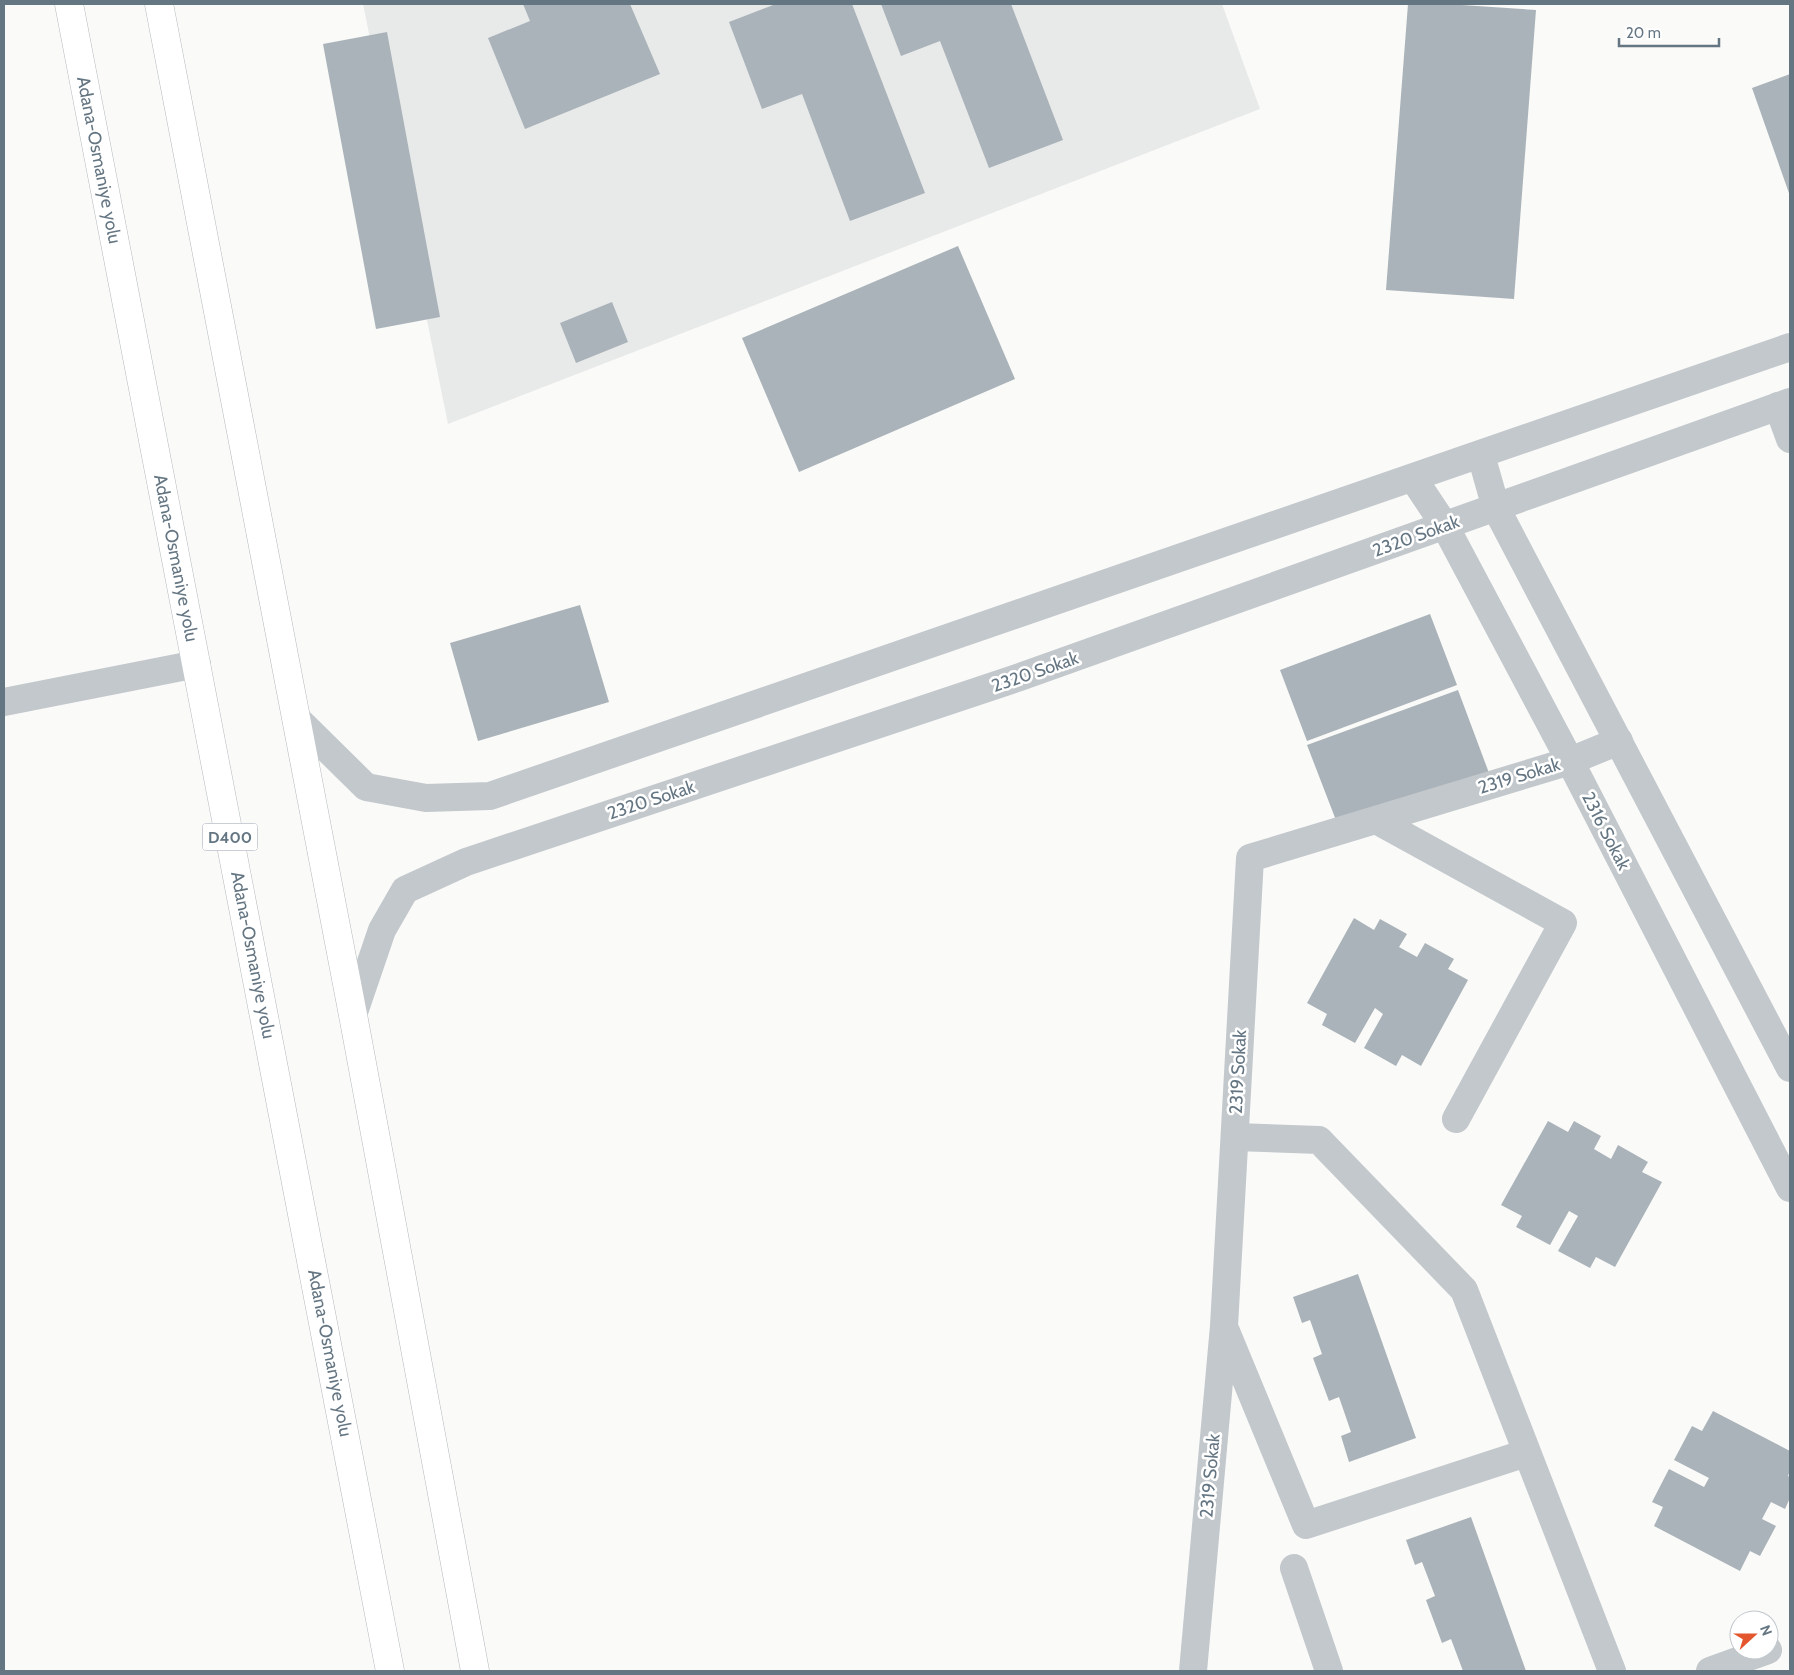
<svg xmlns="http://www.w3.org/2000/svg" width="1794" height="1675" font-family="Cabin,sans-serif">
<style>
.built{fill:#e8e9e9}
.building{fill:#aab3b9}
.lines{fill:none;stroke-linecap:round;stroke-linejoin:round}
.trunk-casing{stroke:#b4b9bd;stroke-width:29}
.minor{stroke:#c3c8cc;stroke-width:28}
.tertiary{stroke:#c3c8cc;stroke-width:28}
.trunk{stroke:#fff;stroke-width:28}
.labels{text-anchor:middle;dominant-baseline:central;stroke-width:5;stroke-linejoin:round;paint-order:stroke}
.shield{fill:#fff;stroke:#939fa8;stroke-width:1}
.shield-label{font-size:16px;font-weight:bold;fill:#657683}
.street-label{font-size:18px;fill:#657683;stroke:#fff}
</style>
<rect width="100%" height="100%" fill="#fafaf8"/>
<!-- built -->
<path class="built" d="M363,4h859l38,105 -812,315z"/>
<!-- building -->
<path class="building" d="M523,4h107l30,70 -135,55 -37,-91 42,-17z
M776,4h76l73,189 -75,28 -48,-127 -40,15 -33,-87z
M881,4h130l52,136 -74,28 -49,-127 -39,15z
M1408,4h39l89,6 -22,289 -128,-9z
M387,32l53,285 -64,12 -53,-285z
M1790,74v122l-38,-108z
M958,246l57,133 -216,93 -57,-134z
M612,302l16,40 -52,21 -16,-40z
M580,605l29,97 -131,39 -28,-98z
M1430,614l27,71 -150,56 -27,-71z
M1458,690l31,83 -150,55 -32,-83z
M1354,918l20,12 6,-11 27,15 -8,13 18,10 8,-14 29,16 -6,10 20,11 -47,86 -19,-11 -6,11 -32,-18 19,-34 -8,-6 -20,35 -33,-18 5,-11 -20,-11z
M1548,1121l20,11 6,-11 27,15 -7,13 17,10 7,-14 30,17 -6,10 20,10 -47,85 -19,-10 -6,11 -32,-17 20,-35 -9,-5 -19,34 -34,-18 6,-11 -21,-11z
M1358,1274l58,164 -67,24 -8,-26 10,-4 -12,-35 -10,4 -16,-43 9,-4 -12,-34 -8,3 -9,-26z
M1713,1411l77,40v20l-2,5 2,1v21l-5,11 -14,-7 -9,17 14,7 -16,30 -10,-5 -10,20 -86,-45 9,-19 -11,-5 17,-33 35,18 5,-9 -35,-18 18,-34 10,5z
M1471,1517l55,154h-63l-12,-32 -9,4 -16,-43 9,-4 -13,-34 -7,3 -9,-25z"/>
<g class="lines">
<!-- trunk casing -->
<g class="trunk-casing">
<path id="trunk" d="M69,4l321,1667
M159,4l194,1011 122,656"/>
</g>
<!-- minor -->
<path class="minor" d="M1778,406l12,33
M4,702l193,-38
M1376,820l187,103 -107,196
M1235,1137l84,3 145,150 148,381
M1225,1329l81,196 220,-72
M1294,1568l35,103
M1193,1671l31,-345 26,-468 320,-97 49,-20
M1710,1671l58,-21"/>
<!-- tertiary -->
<path class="tertiary" d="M1481,455l15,53 294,560
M1413,478l32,48 125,235 220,427
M296,718l70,69 60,11 64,-2 1300,-449
M353,1015l29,-85 23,-40 61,-28 554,-185 770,-275"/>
<!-- trunk -->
<use href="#trunk" class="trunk"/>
</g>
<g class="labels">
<!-- shield labels -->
<rect class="shield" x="202.5" y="823.5" width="55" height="27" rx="4"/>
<g class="shield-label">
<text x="230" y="837">D400</text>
</g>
<!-- street labels -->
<g class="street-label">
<text transform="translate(99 160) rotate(79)">Adana-Osmaniye yolu</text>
<text transform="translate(1416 536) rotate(-20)">2320 Sokak</text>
<text transform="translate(176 558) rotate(79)">Adana-Osmaniye yolu</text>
<text transform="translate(1035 672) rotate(-19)">2320 Sokak</text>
<text transform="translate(1519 776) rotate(-17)">2319 Sokak</text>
<text transform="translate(651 800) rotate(-18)">2320 Sokak</text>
<text transform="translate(1606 831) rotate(63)">2316 Sokak</text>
<text transform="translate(253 955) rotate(79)">Adana-Osmaniye yolu</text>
<text transform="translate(1238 1072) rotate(-87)">2319 Sokak</text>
<text transform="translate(330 1353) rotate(79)">Adana-Osmaniye yolu</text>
<text transform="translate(1210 1476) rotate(-85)">2319 Sokak</text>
</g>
</g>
<!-- border -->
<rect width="1794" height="1675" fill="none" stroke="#657683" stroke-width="10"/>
<!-- north arrow -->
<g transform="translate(1754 1635) rotate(69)"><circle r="24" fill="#ffffff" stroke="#c1c8cd"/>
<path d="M0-4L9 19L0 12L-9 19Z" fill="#e4572e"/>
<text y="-8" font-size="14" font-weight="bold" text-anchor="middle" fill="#657683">N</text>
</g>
<!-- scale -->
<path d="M1619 38v8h100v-8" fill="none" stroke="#657683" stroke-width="2.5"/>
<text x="1626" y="38" font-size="15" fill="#657683" stroke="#ffffff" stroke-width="4" paint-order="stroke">20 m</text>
</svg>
